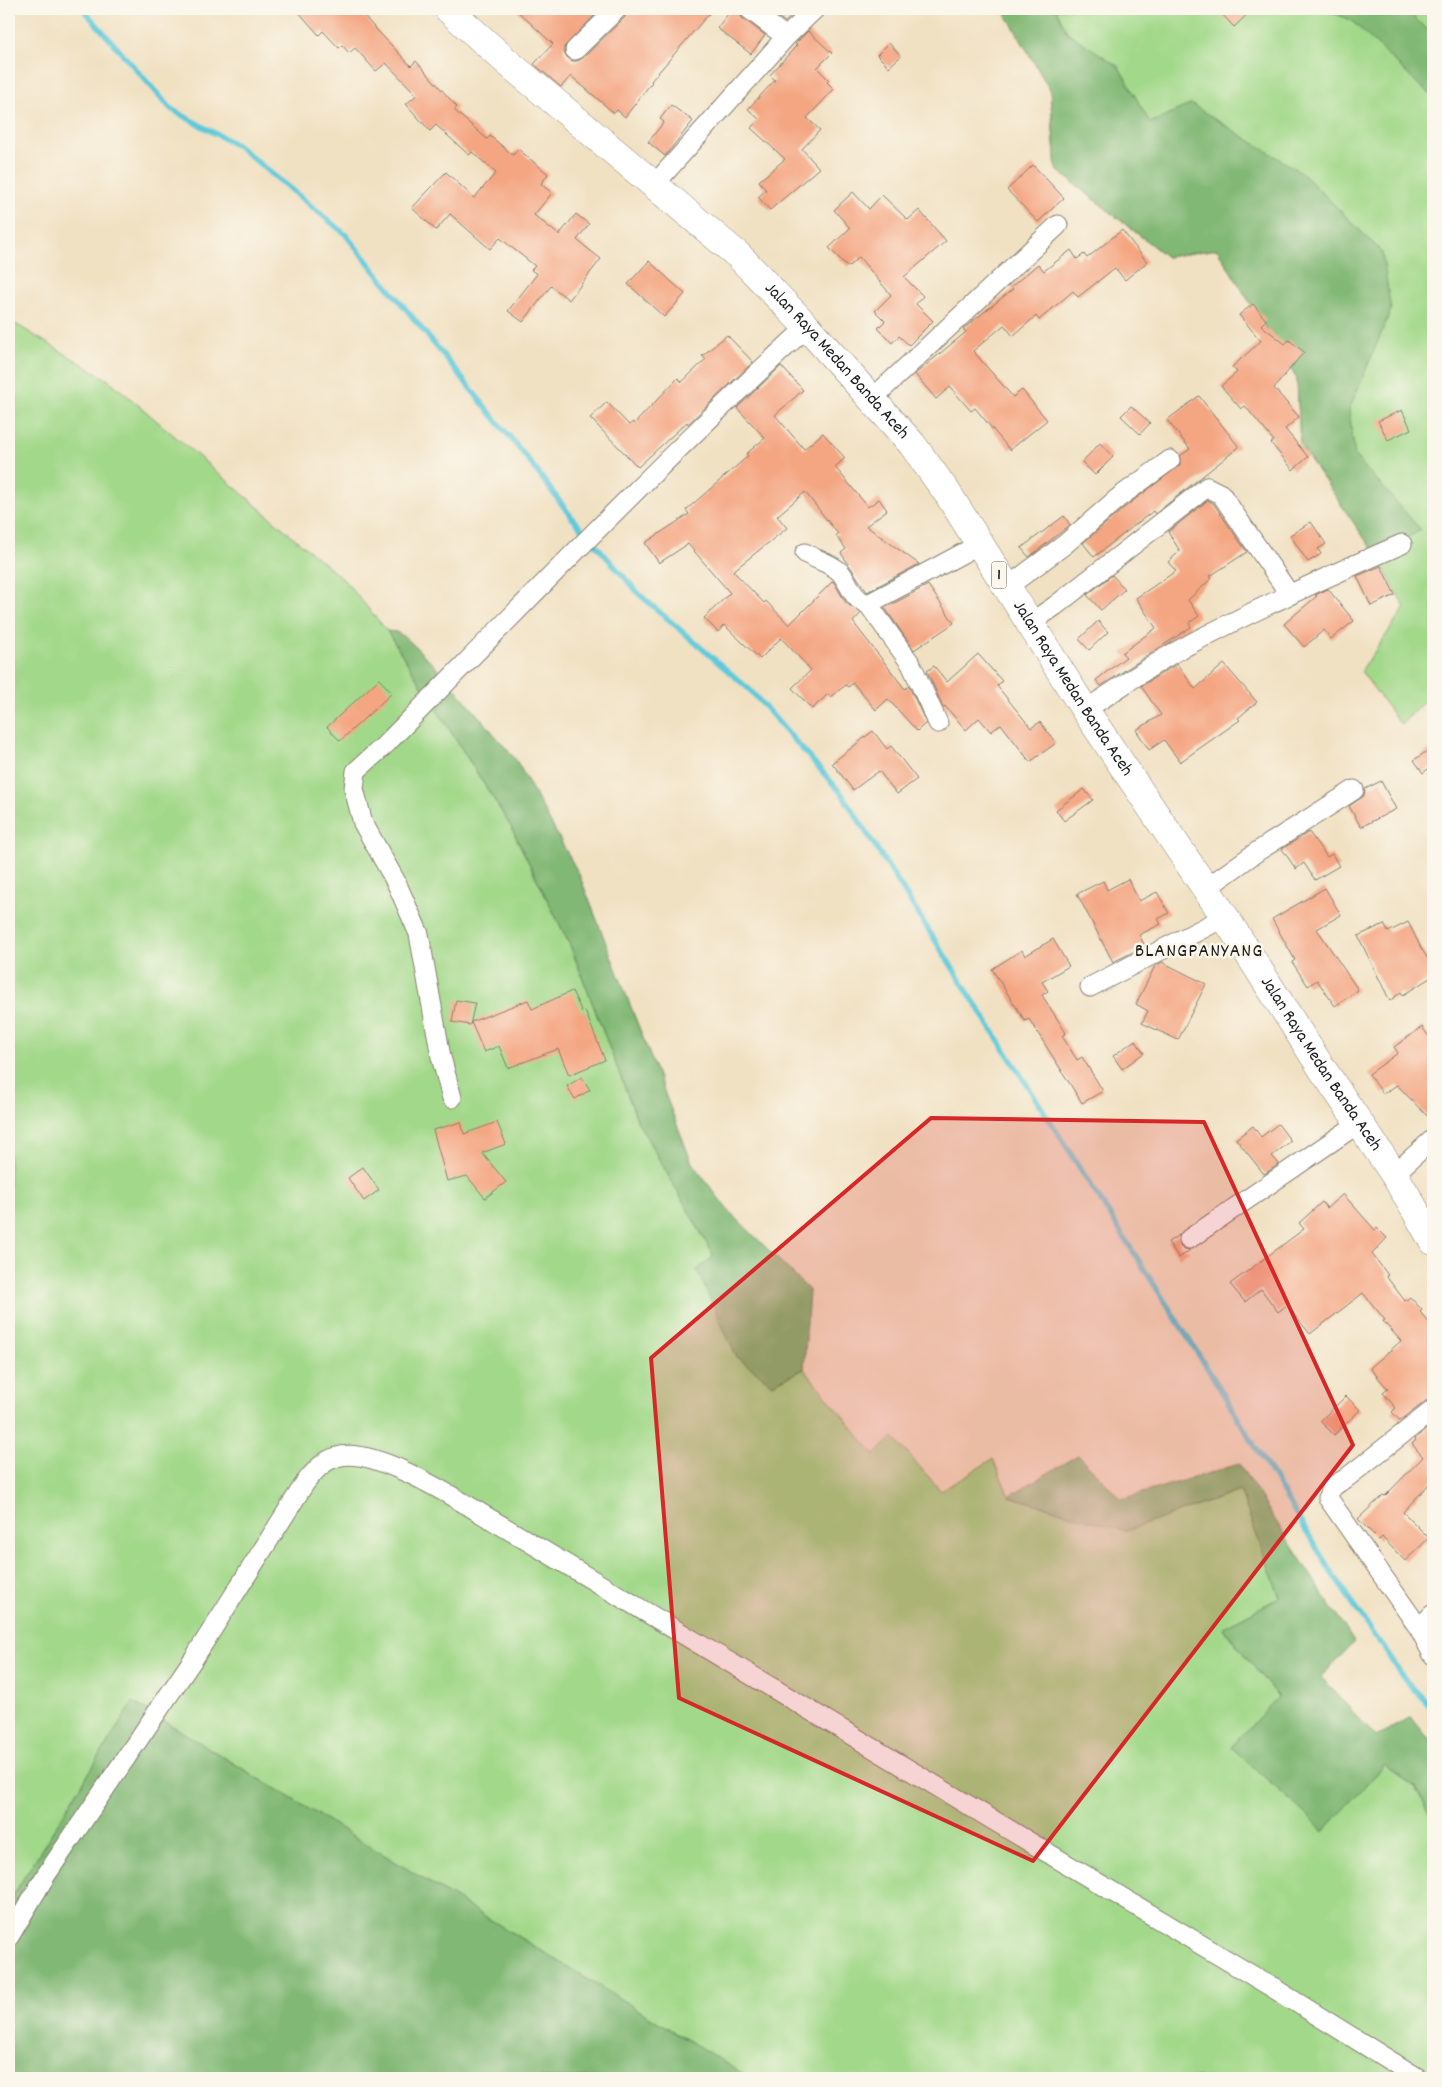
<svg xmlns="http://www.w3.org/2000/svg" width="1442" height="2087" font-family="Dekko,sans-serif">
<style>
.green{fill:#a2d889;stroke:#5f7a52}
.forest{fill:#81b875;stroke:#4e6a48}
.lines{fill:none;stroke-linecap:round;stroke-linejoin:round}
.stream{stroke:#5fc9da;stroke-width:5.5}
.building{fill:#f4a581}
.minor-casing{stroke:#867e70;stroke-width:21}
.highway-casing{stroke:#867e70;stroke-width:29}
.minor{stroke:#fff;stroke-width:19}
.highway{stroke:#fff;stroke-width:28}
.marked{fill:#d62828;fill-opacity:0.2;stroke:#d62828;stroke-width:4;stroke-linejoin:round}
.labels{text-anchor:middle;dominant-baseline:central;stroke-width:5;stroke-linejoin:round;paint-order:stroke}
.shield{fill:#fbf7ec;stroke:#5f5e5a;stroke-width:1}
.shield-label{font-size:16px;font-weight:bold;fill:#1c1c1c}
.street-label{font-size:18px;fill:#1c1c1c;stroke:#fbf7ec}
.quarter-label{font-size:20px;letter-spacing:1px;fill:#1c1c1c;stroke:#fbf7ec}
</style>
<rect width="100%" height="100%" fill="#fbf7ec"/>
<filter id="ink" filterUnits="userSpaceOnUse"><feTurbulence type="fractalNoise" baseFrequency=".02" numOctaves="2"/><feDisplacementMap in="SourceGraphic" scale="10" xChannelSelector="R" yChannelSelector="G"/><feConvolveMatrix kernelMatrix="1 2 1 2 8 2 1 2 1" color-interpolation-filters="sRGB"/></filter>
<filter id="wash" filterUnits="userSpaceOnUse"><feTurbulence type="fractalNoise" baseFrequency=".0096" numOctaves="4" result="noise"/><feDisplacementMap in="SourceGraphic" scale="20" xChannelSelector="R" yChannelSelector="G"/><feGaussianBlur stdDeviation="1.12" result="paint"/><feColorMatrix in="noise" values="0 0 0 0 0 0 0 0 0 0 0 0 0 0 0 0 0 1.4 0 .05"/><feComposite in="paint" operator="in"/></filter>
<g filter="url(#wash)">
<rect width="100%" height="100%" fill="#f1e1c3"/>
<!-- green -->
<path class="green" d="M1003,9h430v683l-32,33 -40,-54 44,-63 -29,-53 -76,-110 -3,-66 -80,-130 -50,8 -111,-88 -6,-79z
M9,320l101,61 236,201 41,49 123,194 60,120 68,177 76,134 58,128 32,-15 71,86 18,-18 48,54 52,-32 16,37 117,35 114,-40 40,106 -57,31 55,69 107,68 29,21 19,32v260h-683l-617,-376 -124,200z"/>
<!-- forest -->
<path class="forest" d="M1003,9h53l11,23 52,35 31,56 41,-19 111,69 80,79 9,58 -42,100 6,46 66,74 -45,25 -76,-110 -3,-66 -80,-130 -50,8 -111,-88 -6,-79z
M1322,9h82l29,25v61l-13,-9 -69,-66z
M387,631l9,1 9,5 15,14 29,30 67,79 63,114 113,289 35,46 82,81 -5,79 -32,15 -36,-28 -39,-86 17,-14 -76,-134 -68,-177 -60,-120z
M1078,1455l44,44 117,-35 115,178 -33,35 55,60 35,-20 22,27v74l-19,-32 -29,-21 -61,66 -93,-84 47,-50 -55,-69 57,-31 -40,-106 -114,40 -117,-35z
M133,1702l617,376h-741v-176z"/>
<g class="lines">
<!-- stream -->
<path class="stream" d="M83,9l88,100 67,37 107,88 181,223 47,62 67,76 110,95 92,104 374,588 117,193 74,107 26,27"/>
</g>
<g id="blocks">
<!-- building -->
<path class="building" d="M296,9h61l54,57 5,-5 41,46 -3,3 33,29 3,-3 23,19 5,-6 30,25 -7,10 11,9 -18,22 25,20 17,-21 13,10 -12,16 24,19 -32,41 -18,-14 -28,36 -15,-11 29,-37 -6,-4 4,-4 -35,-28 -10,11 -40,-35 -14,16 -24,-22 34,-36 28,26 22,-25 -24,-21 -3,3 -33,-30 -6,6 -24,-27 11,-9 -31,-32 -10,8 -21,-23 -6,5 -7,-8 -3,3 -16,-17 -4,4z
M515,9h86l-37,38v5l3,5 5,4h5l6,-3 42,-41 3,-8h85l-62,72 1,1 -27,35 -8,-7 -3,3 -43,-37 -10,11 -27,-23 19,-20z
M732,9h6l4,9 23,17 -14,19 -34,-26z
M767,9h32l-14,13z
M1217,9h36l-19,18z
M808,31l24,22 -15,15 12,12 -2,2 7,7 -27,29 13,12 -18,19 17,19 -49,42 -12,-13 8,-7 -7,-9 26,-22 -34,-31 8,-9 -11,-10 27,-29 -5,-5 27,-30 -2,-1z
M889,43l12,13 -12,11 -12,-12z
M671,105l22,16 -28,35 -17,-14 16,-20 -4,-3z
M1033,165l31,33 -26,24 -31,-32z
M853,192l16,17 13,-14 26,25 11,-10 27,31 -42,36 19,19 -7,8 17,17 -24,24 -10,-9 -7,7 -14,-15 7,-7 -10,-10 16,-16 -32,-38 -11,10 -19,-19 21,-20 -16,-18z
M1122,230l25,32 -22,18 -10,-12 -37,29 -5,-6 -34,29 -3,-4 -23,20 -9,-11 -31,26 40,46 9,-7 25,30 -37,30 -35,-42 -4,3 -21,-24 -14,12 -21,-25 51,-42 -3,-3 50,-40 -2,-2 27,-23 6,7 27,-21 6,9 7,-5 3,4z
M649,261l36,33 -21,23 -36,-33z
M1253,304l13,16 -5,5 24,19 4,-4 15,12 -30,36 25,29 -14,12 23,28 -15,13 -22,-27 3,-2 -29,-35 -4,3 -20,-23 16,-14 -5,-5 29,-26 -22,-26z
M727,335l26,27 -65,62 -1,-2 -49,45 -48,-49 17,-16 22,23 4,-3 1,2 44,-46 4,4 24,-23 -4,-3z
M781,366l22,24 -28,25 29,34 19,-16 22,25 -10,9 33,40 11,-8 8,11 -21,16 53,38 -52,28 -26,-39 5,-4 -10,-13 2,-2 -33,-42 -28,24 10,12 -54,43 31,32 2,-2 23,24 44,-44 13,22 15,10 -8,9 52,67 4,-3 17,37 -9,8 -29,-32 -12,11 -23,-27 -5,4 -2,-2 -16,12 -2,-3 -16,15 -20,-21 19,-18 -30,-32 -21,21 -36,-34 -6,7 -14,-14 26,-25 -42,-49 -29,19 -14,-20 44,-29 -3,-4 62,-54 -2,-2 19,-16 -28,-30z
M1199,396l40,51 -84,67 -2,-3 -59,46 -11,-14 42,-36 55,-42v-9l10,-7 -23,-29z
M1131,406l19,17 -10,11 -19,-18z
M1402,410l9,19 -23,11 -10,-19z
M1100,443l13,14 -18,18 -13,-13z
M1208,500l5,3 34,49 -37,24 2,2 -24,22 11,16 -10,7 2,4 -90,59 -5,-6 30,-23 -4,-4 34,-25 -20,-30 40,-27 -8,-9 12,-11 -12,-19z
M1064,516l6,9 -41,32 -8,-9z
M1311,522l15,22 -8,5 3,5 -13,8 -18,-27z
M1381,566l14,29 -24,11 -14,-30z
M1112,575l13,14 -24,21 -14,-15z
M928,585l26,38 -40,27 -29,-42z
M1328,589l26,32 -23,18 -7,-9 -20,17 -20,-23 33,-28 -2,-1z
M1098,621l10,11 -19,18 -10,-11z
M978,654l24,27 -5,5 34,42 9,-6 16,21 -26,19 -29,-38 -10,8 -12,-14 -13,12 -21,-24 -2,1 -16,-36 7,-5 13,16z
M1177,664l18,25 29,-25 33,38 -19,16 2,2 -60,42 -16,-22 -15,10 -13,-20 25,-15 -20,-29z
M379,679l13,14 -52,48 -13,-14z
M873,731l14,18 4,-3 26,33 -20,15 -18,-23 -26,19 -21,-27z
M1433,747v18l-10,8 -9,-13z
M1381,781l15,28 -35,18 -12,-21 15,-10 1,-7z
M1084,789l9,11 -29,21 -8,-11z
M1309,832l18,25 5,-3 7,12 -24,14 -11,-17 -8,6 -14,-20z
M1128,879l11,22 18,-9 12,21 -11,6 3,5 -22,11 6,11 -32,16 -36,-68 26,-13 4,9z
M1325,888l16,27 -24,14 41,61 -23,16 -18,-26 -9,6 -16,-24 3,-2 -23,-41z
M1408,922l13,26 12,19v9l-30,19 -2,-3 -11,9 -32,-65 26,-12 4,8z
M1053,939l16,27 -27,16 6,9 -6,4 24,38 -4,3 15,24 5,-3 21,34 -21,12 -53,-84 -4,2 -33,-52 30,-19 3,6z
M1162,962l44,22 -28,56 -36,-17 6,-12 -12,-7 19,-38z
M572,991l10,21 3,-1 20,49 -36,15 -11,-26 -50,19 -9,-22 -15,6 -13,-30 57,-22 4,9z
M456,1000l19,3 -5,22 -18,-3z
M1422,1027l11,15v80l-36,-37 -14,9 -14,-20 29,-21 -4,-6z
M1135,1040l9,13 -22,16 -9,-13z
M582,1077l8,13 -15,9 -8,-13z
M461,1122l3,12 33,-12 9,22 -24,9 24,29 -21,16 -18,-22 -20,5 -14,-51z
M1278,1124l13,17 -19,15 7,8 -15,10 -28,-35 17,-13 8,11z
M363,1167l16,23 -15,11 -16,-23z
M1343,1194l32,36 2,-2 10,10 -15,16 16,21 -2,1 19,25 5,-4 12,13 -2,2 13,15v72l-7,2 -26,20 -8,-9 4,-4 -13,-15 5,-4 -18,-21 31,-27 -18,-20 2,-1 -22,-27 -53,41 -23,-29 -9,7 -17,-23 -16,13 -15,-18 74,-55 -5,-6 23,-21 5,6z
M1179,1235l1,11 5,3 5,1 -11,8 -11,-16z
M1346,1396l14,14 -26,25 -14,-14z
M1433,1424v56l-30,32 26,26 -24,23 -23,-24 -3,3 -21,-21 25,-24 2,1 38,-39 -11,-13 4,-4 -1,-1z"/>
</g>
</g>
<g filter="url(#ink)">
<use href="#blocks" fill-opacity="0" stroke="#867e70" stroke-width="1"/>
<g class="lines">
<!-- minor casing -->
<g class="minor-casing">
<path id="minor" d="M749,9l37,28
M575,50l42,-41
M654,185l132,-148 29,-28
M872,399l186,-174
M805,553c11,7 26,10 35,19 10,11 12,28 28,32l112,-60
M1007,587l57,-42 54,-47 52,-38
M868,604l43,60 27,59
M1030,623l25,-17 152,-119 14,7 69,101
M1085,710c30,-19 59,-40 90,-58 74,-40 151,-75 227,-108
M1205,889l53,-38 96,-61
M1090,987l135,-70
M452,1098l-11,-41 -22,-123 -23,-52 -33,-59 -9,-34 2,-18 29,-26c139,-141 276,-284 422,-418
M1394,1174l39,-35
M1189,1239l170,-116
M1433,1614l-14,14 14,27
M1419,1628l-91,-130c1,-10 8,-14 17,-19l88,-69
M9,1937l37,-62 148,-217 111,-175c9,-11 17,-22 32,-26 38,-13 132,50 167,70l766,459 148,92"/>
</g>
<!-- highway casing -->
<g class="highway-casing">
<g id="highway">
<path id="s1" d="M448,9l58,52 233,195 68,71 105,117 36,50 137,216 140,207 96,150 73,107 39,67"/>
</g>
</g>
<!-- minor -->
<use href="#minor" class="minor"/>
<!-- highway -->
<use href="#highway" class="highway"/>
</g>
</g>
<!-- marked area -->
<path class="marked" d="M931,1118l273,4 149,323 -320,416 -354,-163 -28,-340z"/>
<g class="labels">
<!-- shield labels -->
<rect class="shield" x="991.5" y="561.5" width="15" height="27" rx="4"/>
<g class="shield-label">
<text x="999" y="575">1</text>
</g>
<!-- street labels -->
<g class="street-label">
<text stroke="none"><textPath href="#s1" startOffset="525">Jalan Raya Medan Banda Aceh</textPath></text>
<text stroke="none"><textPath href="#s1" startOffset="930">Jalan Raya Medan Banda Aceh</textPath></text>
<text stroke="none"><textPath href="#s1" startOffset="1380">Jalan Raya Medan Banda Aceh</textPath></text>
</g>
<!-- quarter labels -->
<g class="quarter-label">
<text x="1199" y="952">BLANGPANYANG</text>
</g>
</g>
<!-- margin -->
<rect width="1442" height="2087" fill="none" stroke="#fbf7ec" stroke-width="30"/>
</svg>
